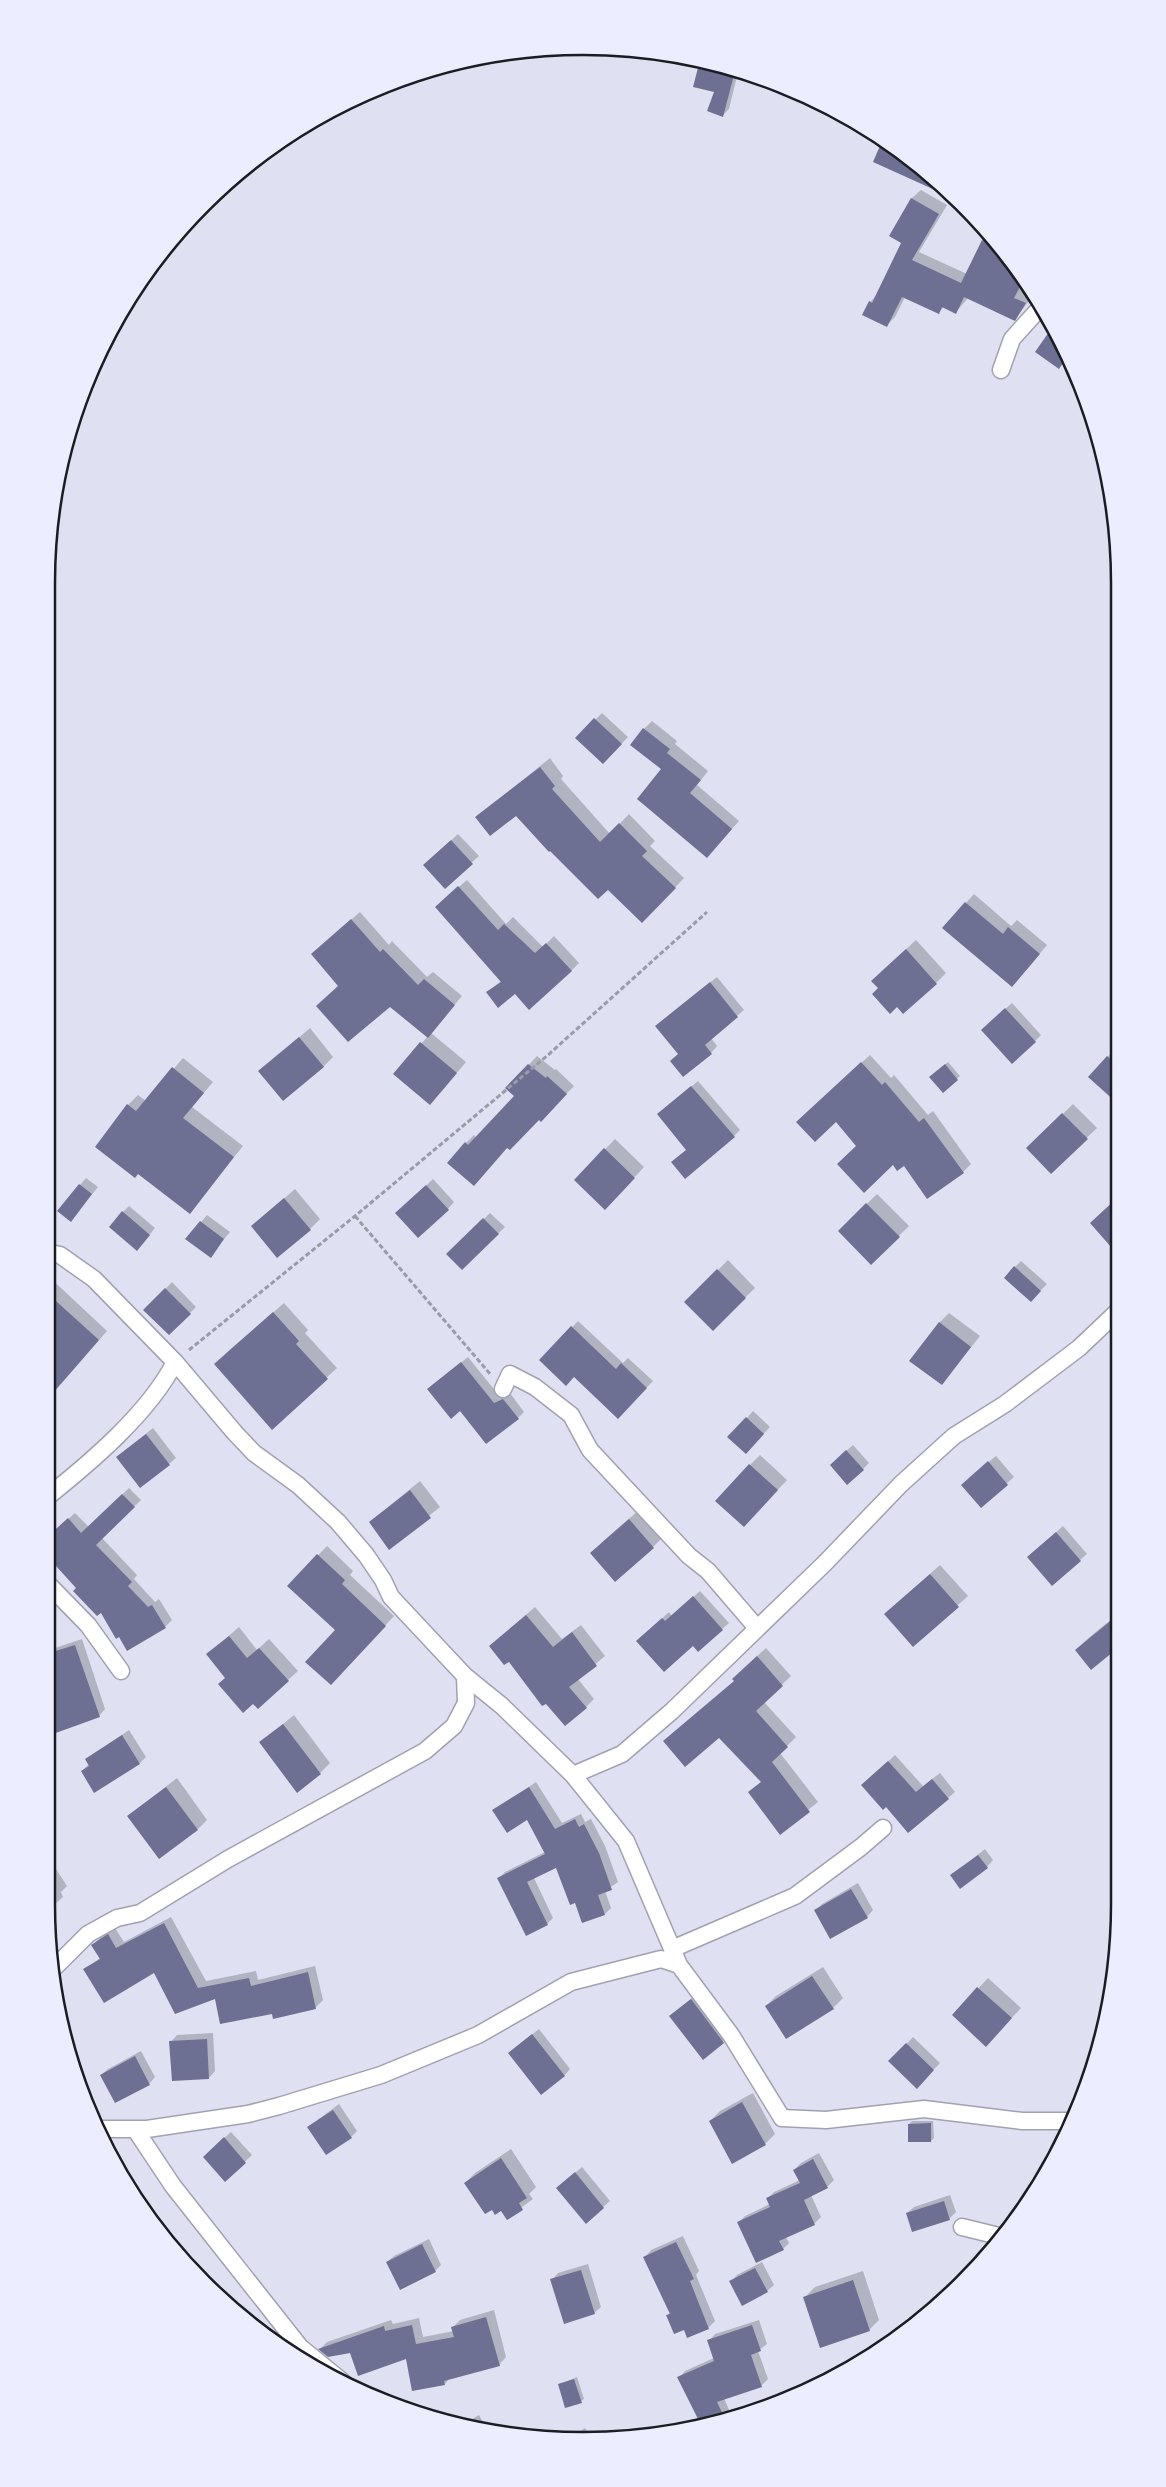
<svg xmlns="http://www.w3.org/2000/svg" width="1166" height="2487" font-family="Rubik,sans-serif">
<style>
.shadow{fill:#0003}
.building{fill:#6d7093}
.lines{fill:none;stroke-linecap:round;stroke-linejoin:round}
.street-casing{stroke:#a0a1b1;stroke-width:19}
.path{stroke:#9a9ba8;stroke-width:3;stroke-dasharray:5 2.5;stroke-linecap:butt}
.street{stroke:#fff;stroke-width:16}
.rim{fill:none;stroke:#1c1d23;stroke-width:2.5}
</style>
<rect width="100%" height="100%" fill="#dfe0f1"/>
<!-- shadow -->
<path class="shadow" d="M701,61l37,11 -9,37 -6,6 -8,-24z
M921,190l26,15 -28,47 48,22 16,-33 5,-5 21,20 16,28 -3,5 8,4 2,4 -18,23 -46,-22 -12,14 -12,-5 -5,5 -34,-15 -10,20 -8,8 -17,-23 8,-8 25,-52 -12,-7 21,-37z
M1052,331l22,39 -11,-7 -5,5z
M602,713l26,24 -25,26 -26,-25z
M652,721l25,20 -2,3 33,27 -11,14 42,36 -32,36 -63,-128z
M550,758l13,18 -2,3 49,55 19,-20 26,27 -5,5 34,32 -32,34 -44,-24 -92,-74 -39,3z
M458,834l21,22 -34,31 -14,-28z
M467,880l39,44 7,-7 30,30 11,-11 25,27 -8,8 -55,22 -28,-1 14,-12 -57,-81z
M974,894l37,32 6,-6 30,25 -27,32 -54,-74z
M360,912l29,33 3,-4 35,36 6,-5 29,24 -31,37 35,29 -26,31 -45,-19 33,-38 -38,-31 -50,-19 -19,-40z
M916,940l30,33 -10,10 -57,5 3,-17z
M717,977l27,33 -33,28 6,8 -6,7h-32l-16,-33z
M1012,1003l29,32 -6,6 -46,-18z
M310,1028l23,29 -10,10 -63,4z
M1114,1050l3,3v48l-27,-24z
M870,1055l21,23 3,-3 34,40 5,-4 38,53 -8,8 -70,-9 -35,-17 -22,-26 -30,-6z
M537,1056l18,14 1,-1 18,17 -33,34 -2,-2 -31,28 -34,38 -8,-41 8,-8 3,3 38,-42 -8,-8z
M183,1058l30,24 -21,25 51,39 -53,66 -52,-39 -10,-68 10,-10 8,6z
M948,1062l12,14 -16,15 -13,-14z
M698,1081l42,49 -6,6 -47,14 -22,-42z
M1073,1104l24,24 -46,44 -23,-24z
M615,1139l29,28 -29,31 -39,-18z
M86,1178l12,9 -27,33 9,-35z
M433,1179l21,23 -6,7 -45,-2z
M295,1189l25,30 -10,10 -57,-3z
M877,1194l32,32 -38,37 -32,-32z
M129,1206l26,22 -12,15 -20,-31z
M490,1213l15,14 -43,42 -14,-15z
M207,1215l23,17 -20,24 -23,-17z
M728,1260l27,28 -42,41 -27,-27z
M1021,1261l26,23 -10,10 -22,-27z
M46,1274l61,57 -46,53 -15,3z
M172,1282l24,25 -27,27 -24,-24z
M284,1303l24,27 -3,3 32,35 -65,60 -47,-74z
M949,1313l31,23 -38,48 -3,-61z
M578,1321l45,42 5,-5 25,23 -35,36 -44,-41 -33,-16z
M468,1357l33,41 9,-5 14,19 -6,6 -57,-9 -26,-26z
M1118,1406v8l-4,-4z
M753,1411l17,16 -18,19 -5,-28z
M153,1428l23,30 -7,6 -52,-7z
M853,1445l16,18 -6,6 -25,-11z
M760,1455l27,25 -33,36 -4,-51z
M996,1456l18,21 -33,29 -12,-28z
M420,1481l20,26 -51,41 -19,-26z
M129,1488l12,12 -39,38 35,37 -3,4 21,23 4,-3 13,21 -7,7 -64,-16 -23,-23 -25,-55 22,-20 14,14z
M639,1510l24,27 -10,10 -52,-4z
M1063,1526l24,28 -7,6 -45,-9z
M327,1546l26,25 -3,4 44,41 -55,59 -2,-45 -48,-44z
M940,1565l28,31 -55,49 -28,-31z
M700,1591l29,32 -7,6 -29,15 -49,-9 25,-23 3,4z
M535,1607l27,32 19,-14 24,31 -27,23 16,20 -8,8 -40,-5 -47,-64z
M1119,1613v32l-43,5 10,-10z
M239,1627l18,23 12,-11 29,32 -10,9 -62,-3 -18,-23z
M82,1639l23,70 -6,7 -53,-4v-61z
M766,1648l25,28 -27,26 32,35 -16,16 38,49 -38,31 -31,-40 13,-12 -27,-100 7,-11z
M294,1715l36,48 -10,10 -59,-31z
M129,1730l17,27 -6,6 -46,28 -12,-20 7,-7 -3,-5z
M895,1755l28,31 17,-13 15,19 -47,40 -39,-53z
M177,1778l30,42 -10,10 -69,-14z
M536,1782l26,41 19,-9 4,8 6,-3 14,27 13,36 -13,9 6,17 -6,6 -22,8 -7,-20 -19,-36 -23,12 19,40 -6,6 -48,-46 6,-6 40,-20 -17,-34 -34,-7z
M985,1849l8,11 -6,7 -35,8z
M46,1862l6,10 4,-3 11,17 -6,6 2,5 -16,14z
M858,1883l15,27 -6,7 -52,-6 7,-7z
M171,1917l35,64 50,-10 2,9 57,-14 8,34 -7,7 -42,10 -1,-5 -57,-14 -62,-27 -69,-1 15,-12 -7,-13 10,-10 12,-7 9,14z
M823,1967l20,31 -10,10 -67,-2 10,-10z
M988,1978l33,30 -25,27 -43,-20z
M698,1993l32,43 -27,22 -33,-42z
M539,2029l31,40 -6,7 -48,-29z
M213,2033l2,38 -6,7 -36,2 -2,-38 6,-7z
M913,2037l27,26 -23,24 -27,-26z
M141,2051l14,26 -6,7 -48,-9 7,-6z
M753,2093l22,41 -10,10 -32,18 -23,-41 10,-10z
M339,2104l18,27 -6,6 -43,-10z
M912,2121h21l1,17 -3,3 -22,-17z
M231,2132l21,23 -27,25 -14,-30z
M511,2149l25,38 -7,7 4,5 -26,19 -6,-9 -36,-26 10,-10z
M819,2153l15,27 -7,7 -16,8 10,22 -7,7 -28,13 3,6 -6,6 -44,-27 6,-6 25,-12 -2,-6 6,-6 26,-12 -6,-10 7,-7z
M582,2167l28,34 -24,21 -22,-40z
M950,2195l6,17 -7,7 -42,-6 7,-6z
M683,2236l16,35 -3,4 19,46 -7,7h-24l-16,-13 2,-2 -25,-56 6,-7z
M429,2239l12,26 -6,6 -48,-9 7,-6z
M762,2262l12,23 -7,6 -36,-9 6,-7z
M588,2264l13,43 -7,6 -42,-33 6,-7z
M863,2271l16,49 -10,10 -64,-33 10,-10z
M494,2310l12,47 -7,8 -49,13 -5,6 -38,-26 -87,-9 7,-7 64,-22 2,4 26,-6 4,19 31,-6 -1,-4 7,-7z
M759,2320l8,24 -9,7 10,28 -7,7 -37,12 6,14 -6,6 -22,7 -23,-47 6,-7 29,-13 -5,-17 6,-7z
M577,2377l7,22 -3,2 -22,-16z
M479,2415l9,16 -28,-5z
M585,2428l8,12 -25,-1z
M543,2433l3,4 -8,-1z"/>
<!-- building -->
<path class="building" d="M700,60l35,11 -12,46 -16,-6 7,-19 -21,-5z
M882,141l28,16 36,38 -73,-33z
M911,198l28,16 -27,46 49,23 21,-43 21,11 20,30 -9,17 12,5 -11,18 -51,-24 -8,17 -14,-7 -3,7 -37,-17 -15,30 -25,-12 7,-14 3,2 29,-60 -12,-7z
M1051,329l16,28 -8,12 -24,-17z
M594,718l28,26 -19,20 -28,-26z
M643,728l27,21 -3,4 34,27 -11,13 42,36 -25,29 -70,-59 24,-30 -31,-24z
M540,767l15,19 -3,3 48,53 19,-19 28,28 -5,5 34,32 -34,35 -34,-33 -10,9 -48,-48 -1,1 -33,-36 -26,20 -15,-19z
M451,840l22,24 -28,25 -22,-24z
M458,886l40,44 6,-6 31,29 11,-10 26,28 -43,39 -14,-16 -17,14 -12,-16 15,-10 -66,-75z
M965,902l38,32 5,-7 32,27 -28,33 -70,-59z
M351,919l29,33 3,-3 35,36 6,-6 31,26 -27,33 -38,-31 -42,35 -32,-36 22,-20 -27,-32z
M906,949l31,35 -34,30 -6,-7 -7,7 -18,-20 6,-6 -7,-7z
M710,982l28,35 -33,28 7,9 -29,23 -13,-16 8,-7 -23,-28z
M1005,1008l31,34 -24,22 -31,-34z
M299,1037l25,30 -41,34 -25,-30z
M420,1042l37,31 -27,32 -37,-31z
M1107,1056l10,9v38l-29,-26z
M861,1062l21,23 3,-3 34,40 5,-4 40,55 -37,26 -23,-33 -7,5 -4,-6 -29,28 -27,-29 19,-18 -20,-24 -21,20 -19,-20z
M528,1064l18,14 1,-2 20,18 -26,28 -2,-2 -29,30 -3,-2 -33,38 -27,-23 18,-21 3,3 46,-49 -9,-8z
M945,1064l13,16 -15,13 -14,-16z
M172,1067l32,26 -21,25 51,39 -44,57 -52,-40 -3,4 -40,-31 32,-43 9,7z
M691,1086l44,51 -50,42 -14,-17 15,-12 -29,-36z
M1062,1113l26,26 -37,35 -25,-26z
M604,1148l31,30 -30,32 -31,-30z
M79,1184l13,10 -21,28 -14,-11z
M426,1185l23,25 -31,28 -23,-25z
M284,1198l27,32 -34,28 -26,-32z
M1117,1198v6l1,51 -28,-32z
M866,1203l34,34 -29,28 -33,-34z
M122,1211l28,24 -13,16 -28,-24z
M483,1218l16,16 -37,36 -16,-16z
M200,1221l24,18 -13,19 -26,-19z
M1014,1266l27,25 -10,11 -27,-24z
M717,1269l29,29 -33,33 -29,-29z
M165,1288l26,26 -22,21 -26,-25z
M46,1292l53,48 -53,61z
M273,1312l26,29 -3,3 32,35 -56,51 -58,-66z
M939,1322l32,25 -29,38 -33,-24z
M571,1326l45,43 5,-6 26,25 -29,31 -44,-42 -8,9 -27,-26z
M461,1362l33,41 9,-4 16,20 -33,25 -26,-33 -9,8 -24,-30z
M746,1417l18,17 -18,20 -19,-17z
M146,1434l24,31 -30,23 -24,-31z
M846,1450l18,20 -17,15 -17,-20z
M988,1461l20,24 -27,23 -20,-23z
M749,1464l29,26 -34,37 -29,-26z
M410,1490l21,28 -42,32 -20,-28z
M122,1494l13,13 -39,38 36,37 -4,4 20,21 4,-2 14,23 -39,23 -8,-14 -3,2 -15,-26 -4,3 -24,-25 3,-3 -30,-33v-17l22,-20 13,15z
M629,1519l25,29 -39,34 -25,-29z
M1056,1532l25,29 -29,25 -25,-29z
M317,1554l28,26 -3,4 44,42 -55,59 -26,-23 30,-32 -48,-44z
M930,1574l29,33 -46,40 -29,-33z
M693,1596l30,34 -25,22 -5,-6 -29,26 -28,-31 26,-23 3,3z
M1119,1614v33l-28,23 -16,-20z
M526,1615l27,32 19,-15 25,34 -28,21 18,21 -22,18 -19,-22 -4,2 -33,-44 -5,3 -15,-19z
M229,1636l18,22 12,-10 30,33 -31,28 -5,-5 -10,9 -25,-29 7,-6 -19,-24z
M75,1645l25,72 -47,17 -7,-18v-62z
M757,1656l26,30 -27,25 32,36 -16,15 38,50 -30,23 -32,-43 13,-10 -42,-44 -34,29 -22,-26 71,-60 -2,-2z
M283,1724l38,50 -24,19 -38,-51z
M122,1735l18,29 -46,29 -13,-22 8,-5 -4,-7z
M888,1761l28,31 16,-13 17,20 -41,34 -22,-26 -3,3 -22,-25z
M166,1787l32,43 -39,29 -32,-43z
M529,1787l26,42 20,-10 4,8 5,-3 15,29 13,37 -14,5 7,20 -23,8 -7,-20 -5,2 -14,-37 -29,14 21,43 -22,11 -29,-58 48,-24 -18,-34 -20,13 -15,-23z
M978,1855l10,13 -28,21 -10,-14z
M851,1889l17,29 -38,21 -16,-29z
M164,1923l34,65 51,-10 2,8 57,-14 8,37 -43,10 -1,-5 -52,10 -5,-25 -40,15 -21,-41 -50,30 -21,-34 17,-10 -9,-14 17,-11 8,14z
M812,1976l22,33 -48,30 -21,-33z
M977,1987l35,31 -26,29 -34,-32z
M691,1999l33,44 -21,17 -34,-44z
M532,2034l33,42 -24,19 -33,-42z
M207,2039l2,40 -37,2 -3,-40z
M906,2043l28,27 -17,19 -29,-28z
M135,2056l15,29 -35,18 -15,-28z
M742,2102l24,43 -34,19 -23,-43z
M333,2110l19,28 -26,17 -19,-28z
M931,2123v19h-23v-18z
M224,2137l22,26 -21,19 -22,-25z
M501,2158l26,40 -8,5 4,7 -16,10 -6,-9 -6,4 -3,-5 -7,4 -21,-31z
M813,2159l15,29 -24,12 11,25 -36,16 5,9 -28,13 -19,-41 33,-15 -4,-9 34,-15 -7,-13z
M575,2172l29,36 -18,16 -30,-36z
M944,2201l6,19 -38,12 -6,-19z
M676,2242l18,37 -4,2 19,48 -22,9 -3,-8 -10,4 -8,-19 4,-1 -27,-57z
M422,2244l14,28 -36,18 -14,-28z
M755,2268l13,24 -26,14 -13,-25z
M581,2270l14,44 -31,10 -14,-45z
M853,2280l17,51 -50,17 -17,-51z
M486,2317l14,49 -56,15 1,4 -33,6 -6,-32 -48,17 -8,-23 -22,4 -10,-8 66,-23 1,5 27,-6 4,19 38,-7 -3,-10z
M752,2325l9,26 -10,4 11,32 -45,15 8,17 -24,6 -24,-48 37,-16 -7,-21z
M574,2379l8,24 -17,5 -7,-24z"/>
<g class="lines">
<!-- street casing -->
<g class="street-casing">
<path id="street" d="M1001,370l11,-31 27,-30
M46,1252l14,3 34,24 81,83 60,71 19,20 44,32 40,37 28,33 17,25 8,17 74,79 1,27 -12,23 -29,25 -197,108 -88,54 -23,5 -29,16 -35,35
M503,1389l7,-15 25,13 36,28 19,35 99,106 19,15 49,57
M46,1498c45,-36 103,-85 129,-136
M46,1582l42,43 33,46
M465,1676l37,30 71,69 53,66 53,124
M573,1775l49,-21 50,-43 153,-148 76,-79 53,-48 51,-32 74,-56 39,-37
M672,1949l123,-53 66,-49 22,-19
M98,2129h49l101,-15 31,-8 102,-31 97,-40 93,-53 90,-23 18,6 52,70 51,83 44,2 98,-11 98,12h51
M135,2129l38,57 127,161 43,35
M962,2227l41,10"/>
</g>
<!-- path -->
<path class="path" d="M355,1216l136,159
M189,1350l166,-134 193,-161 159,-143"/>
<!-- street -->
<use href="#street" class="street"/>
</g>
<!-- crop -->
<path d="M0 0H1166V2487H0ZM583 55H583A528 528 0 0 1 1111 583V1904A528 528 0 0 1 583 2432H583A528 528 0 0 1 55 1904V583A528 528 0 0 1 583 55Z" fill="#ecedff" fill-rule="evenodd"/>
<path class="rim" d="M583 55H583A528 528 0 0 1 1111 583V1904A528 528 0 0 1 583 2432H583A528 528 0 0 1 55 1904V583A528 528 0 0 1 583 55Z"/>
</svg>
